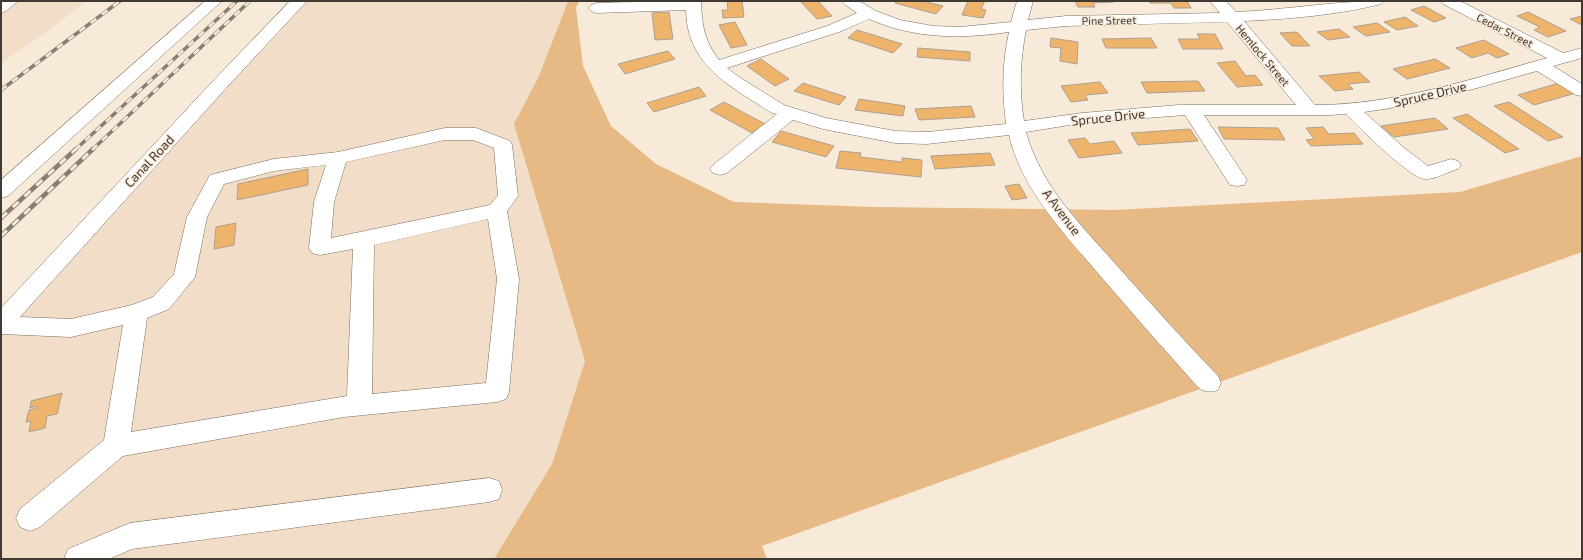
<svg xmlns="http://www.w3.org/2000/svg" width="1583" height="560" font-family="'Exo 2',sans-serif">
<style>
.built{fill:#f2dec8}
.green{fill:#e7b984}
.building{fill:#efb46c;stroke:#ad9f90}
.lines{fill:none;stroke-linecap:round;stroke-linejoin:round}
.minor-casing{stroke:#7b6e60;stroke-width:1}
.minor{fill:#fff;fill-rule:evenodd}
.rail-far1-casing{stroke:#877e74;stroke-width:3.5}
.rail-casing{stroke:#877e74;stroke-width:4.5}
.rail-far1{stroke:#f8ead9;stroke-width:2.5;stroke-dasharray:7;stroke-linecap:butt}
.rail{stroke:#f8ead9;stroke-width:3;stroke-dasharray:8;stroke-linecap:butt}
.labels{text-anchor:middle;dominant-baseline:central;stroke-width:3;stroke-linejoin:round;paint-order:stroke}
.far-street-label{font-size:11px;fill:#403a34;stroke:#f8ead9}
.street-label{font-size:13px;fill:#403a34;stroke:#f8ead9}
</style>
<rect width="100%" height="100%" fill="#f8ead9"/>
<!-- built -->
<path class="built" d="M1,1h86l-43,33 -43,29z
M306,1h215l1,3 2,-3h44l-29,75 -25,48 71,237 -33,103 -58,95h-493v-226z"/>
<!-- green -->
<path class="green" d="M568,1h11l-3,7 7,58 28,60 45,38 78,38 141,5 239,3 346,-18 122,-36v96l-820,294 5,13h-273l58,-95 33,-103 -71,-237 25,-48z"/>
<!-- building -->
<path class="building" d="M727,1h15l2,16 -21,1 -1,-8h6z
M800,1h18l14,15 -15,3z
M897,1h25l21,5 -7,8 -41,-11z
M968,1h17l-4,8 5,1 -3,8 -21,-3z
M1075,1h39v1l-21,1 2,4h-17z
M1149,1h38l4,7h-17l-3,-5h-21z
M1424,6l22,12 -12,4 -23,-12z
M669,12l4,27 -18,1 -3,-27z
M1528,12l38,19 -18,6 -14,-7 6,-3 -23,-11z
M1582,16v9l-12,-6z
M1405,17l13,9 -21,4 -13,-8z
M735,22l12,23 -16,3 -12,-23z
M1377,23l13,9 -24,4 -13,-9z
M1339,29l11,8 -22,3 -11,-8z
M857,30l45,14 -9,9 -45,-15z
M1297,32l13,14h-18l-12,-13z
M1197,34h18l8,15h-40l-5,-10h22z
M1051,38l27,4 -1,22 -17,-3 1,-13 -11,-1z
M1151,38l6,10h-51l-4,-9z
M1484,40l25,14 -12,4 -9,-5 -16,5 -16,-10z
M918,48l52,4v9l-53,-4z
M668,51l7,8 -50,15 -7,-10z
M761,59l28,20 -14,7 -28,-20z
M1435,59l15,9 -43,11 -14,-10z
M1235,61l11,15 9,-1 8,10 -26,2 -20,-24z
M1359,72l11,10 -22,2 5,5 -18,2 -16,-15z
M1198,81l7,10 -58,2 -6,-11z
M1100,82l8,11 -23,2 3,5 -17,2 -10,-16z
M803,83l43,14 -7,8 -45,-14z
M1559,83l17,10 -42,12 -16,-10z
M699,87l7,9 -52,16 -7,-9z
M859,99l46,7 -2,10 -48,-6z
M724,102l41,22 -13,9 -42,-23z
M1509,102l54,35 -15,4 -54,-35z
M971,106l4,11 -56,3 -4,-11z
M1467,114l52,35 -14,4 -52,-35z
M1435,118l13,11 -54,8 -13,-11z
M1218,127l60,1 7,12 -61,-1z
M1323,127l6,7 25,-1 9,11 -52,2 -5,-6 8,-1 -8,-11z
M1190,129l8,12 -60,4 -7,-12z
M781,131l53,15 -8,11 -54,-15z
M1085,138l5,6 24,-3 8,12 -43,5 -11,-18z
M840,151l21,2 -1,4 42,5v-4l20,2 -1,17 -85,-9z
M990,153l5,12 -60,4 -4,-13z
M308,169v16l-71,15 1,-16z
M1019,184l8,14 -15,2 -7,-14z
M236,223l-2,22 -20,4 2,-22z
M62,393l-5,21 -10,2 -2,12 -16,4 2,-11 -5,1 3,-12 8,-2v-2l-7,2 1,-7z"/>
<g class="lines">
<!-- minor casing -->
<g class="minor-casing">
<path id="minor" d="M1,1h17l-12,10 -5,2z
M205,1h17l-214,195 -7,2v-18z
M290,1h17l-80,86 -207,230 51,2 61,-14 21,-8 21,-23 13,-57 23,-42 64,-16 64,-7 107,-24h31l34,13 2,4 6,51 -11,15 12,68 -10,113 -3,7 -9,3 -153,15 -221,39 -83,71 -10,4 -10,-4 -4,-9 4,-9 84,-69 19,-115 -52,12 -70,-3v-26l214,-229zM445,140h28l21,8 4,47 -8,10 -159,33 3,-36 12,-40zM326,165l-12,37 -5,46 3,5 8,2 33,-6 -6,147 -216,36 16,-114 22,-9 26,-32 12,-60 17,-33 50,-13zM488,219l9,60 -11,104 -114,11 2,-149z
M672,1h29c1,24 3,39 18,59l108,-34 30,-13 -13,-9 -3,-3h18l17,10 24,9 33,6 27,1 51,-5 6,-21h16l-5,19 38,-4 154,-3 -10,-12h16l10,11c49,-2 98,-11 148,-11l-3,3c-44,11 -91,15 -137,17l71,84c79,0 156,-26 232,-47l-104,-54 -3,-3h20l103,52 19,-5v10l-29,8 29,18v12l-6,-1 -39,-24c-57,16 -114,34 -173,41l39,35 25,19 23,-7 7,2 3,4 -3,4c-10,3 -22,10 -32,10 -15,1 -68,-53 -80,-65l-16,1h-126l43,65 -3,5 -7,1 -7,-1 -45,-70 -103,8 -56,9c15,55 57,95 93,136 33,37 65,73 99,108l3,7 -3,7c-16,5 -20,-3 -30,-14 -29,-32 -57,-65 -86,-98 -36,-43 -80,-87 -93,-143l-82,9 -32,-1 -72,-14 -30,-9 -66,53 -7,2 -7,-2 -3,-4 3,-4 64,-51 -5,-1c-42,-27 -85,-47 -86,-103l-90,3 -5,-2 -3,-3 3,-3 5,-2zM869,19c45,20 92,20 140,13 -7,31 -7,61 -3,92l-79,8 -32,-1 -69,-13 -42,-13 -45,-28 -12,-9 112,-36zM1227,22l69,83h-117l-97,8 -58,8c-5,-31 -4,-60 2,-91l40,-4z
M489,478l10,3 3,9 -3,9 -10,3 -357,47 -23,10h-45l4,-10 62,-26z"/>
</g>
<!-- minor -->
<use href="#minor" class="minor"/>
<!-- rail-far1 casing -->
<g class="rail-far1-casing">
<path id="rail-far1" d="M1,90l119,-89
M75,150l162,-149
M92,150l158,-149"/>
</g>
<!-- rail casing -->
<g class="rail-casing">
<path id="rail" d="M1,218l75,-69
M1,236l92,-87"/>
</g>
<!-- rail-far1 -->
<use href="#rail-far1" class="rail-far1"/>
<!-- rail -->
<use href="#rail" class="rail"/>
</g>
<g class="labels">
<!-- far-street labels -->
<g class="far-street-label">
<text transform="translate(1109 20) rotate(-1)">Pine Street</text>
<text transform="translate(1505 30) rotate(27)">Cedar Street</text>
<text transform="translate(1263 55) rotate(50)">Hemlock Street</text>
</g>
<!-- street labels -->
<g class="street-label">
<text transform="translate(1430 94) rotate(-13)">Spruce Drive</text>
<text transform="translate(1108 117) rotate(-6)">Spruce Drive</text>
<text transform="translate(149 161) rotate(-47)">Canal Road</text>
<text transform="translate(1062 212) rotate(53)">A Avenue</text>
</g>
</g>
<!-- border -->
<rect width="1583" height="560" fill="none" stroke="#403a34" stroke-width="4"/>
</svg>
